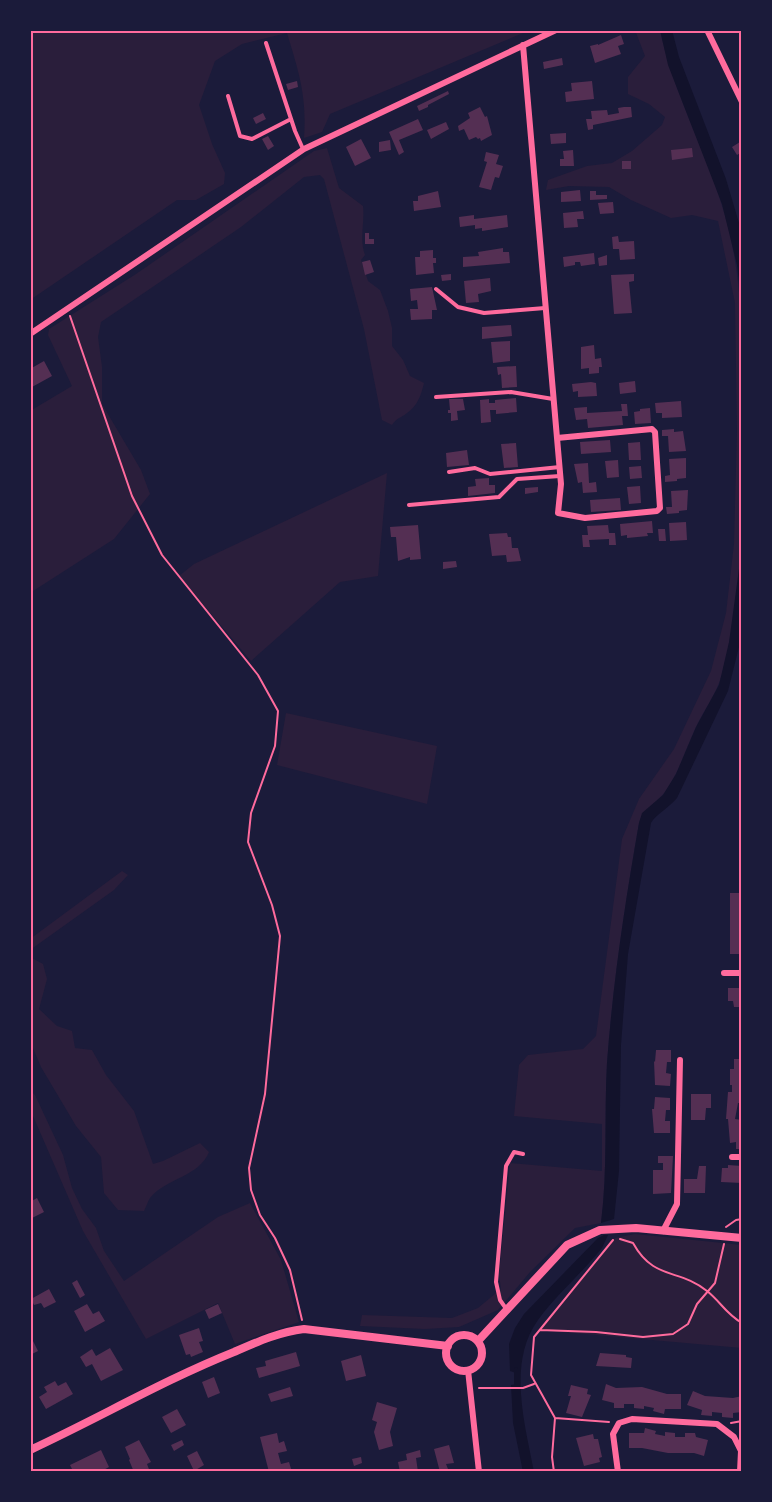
<svg xmlns="http://www.w3.org/2000/svg" width="772" height="1502" font-family="'Titillium Web',sans-serif">
<style>
.green{fill:#2a1e3b}
.water{fill:#12122b}
.lines{fill:none;stroke-linecap:round;stroke-linejoin:round}
.stream{stroke:#12122b;stroke-width:4}
.building{fill:#542f53}
.path{stroke:#ff6b9d;stroke-width:2}
.service{stroke:#ff6b9d;stroke-width:4}
.minor{stroke:#ff6b9d;stroke-width:6}
.tertiary{stroke:#ff6b9d;stroke-width:8}
.neatline{fill:none;stroke:#ff6b9d;stroke-width:2}
</style>
<rect width="100%" height="100%" fill="#1b1b3a"/>
<!-- green -->
<path class="green" d="M30,30h492l1,3 -193,81 -8,18 -18,6c3,-42 -5,-65 -17,-105l-45,11 -27,17 -16,44 13,39 13,29 -1,11 -28,16h-19l-147,100z
M635,30h25c14,67 50,127 67,193 18,69 15,132 15,203 0,83 2,167 -20,248 -5,19 -18,36 -26,53 -10,21 -16,43 -29,62 -9,14 -23,18 -28,34 -14,80 -26,159 -32,240 -3,53 1,106 -6,160l-26,5 -45,44 -32,38 -39,17 -34,2 -65,-3 2,-11 90,3 26,-10 23,-19 -2,-14 11,-112 92,8v-47l-88,-8 5,-51 9,-10 55,-6 13,-13 26,-197 17,-40 35,-50 37,-78 15,-58 8,-69 3,-113 -2,-128 -17,-82 -26,-6 -21,3 -40,-18 -22,-13 -40,-1 -23,4 2,-10 39,-14 25,-3 20,-12 30,-26 3,-8 -16,-13 -21,-10v-17l17,-21z
M327,148l12,40 24,18c2,16 -4,33 2,49l-4,5 7,21 12,9 8,21 4,17v18l11,14 7,16 14,7c-3,12 -6,22 -17,30 -6,5 -11,5 -15,12l-10,-5 -18,-91 -40,-150 -4,-4 -16,2 -63,50 -140,95 -3,15 4,30v37l39,66 9,24 -36,45 -84,54v-182l42,-25 -24,-51 1,-6 87,-55 178,-123z
M387,473l-9,103 -38,6 -89,79 -72,-85 15,-12z
M286,713l151,33 -10,58 -150,-39z
M122,871l6,4 -14,15 -84,60v-11z
M30,957l13,7 4,15 -8,30 18,17 15,5 3,17 17,2 14,25 28,36 19,53 10,-3 37,-18 9,9c-10,25 -43,26 -59,46 -2,3 -4,9 -6,13l-26,-1 -14,-17 -3,-36 -25,-31 -35,-59 -11,-26z
M30,1090l5,5 28,60 9,33 10,21 14,19 8,23 20,30 94,-64 32,-14 31,57 18,62 -64,22 -17,-41 -72,36 -63,-108 -53,-122z
M635,1234l107,11v103l-202,-18 75,-92z"/>
<!-- water -->
<path class="water" d="M660,30h12l7,27 47,122 16,54v74l-5,-42 -15,-61 -54,-139z
M742,547v88l-14,56 -51,107c-7,9 -22,17 -26,25l-23,131 -7,91 -2,126 -5,48 -13,4c7,-54 3,-107 6,-160 6,-81 18,-160 32,-240l3,-10 21,-18 13,-21 20,-47 23,-42 10,-43z
M604,1235h4l-6,13c-20,25 -45,46 -64,72 -31,43 -13,104 -4,152h-11l-10,-49 -2,-38 6,-1 -1,-11 -6,-2 -1,-27 6,-16 9,-14 74,-76z"/>
<g class="lines">
<!-- stream -->
<path class="stream" d="M516,1369v19"/>
</g>
<!-- building -->
<path class="building" d="M621,35l3,9 -6,2 3,8 -26,9 -5,-17 8,-2v1z
M562,58l1,7 -19,4 -1,-7z
M297,81l1,6 -10,3 -2,-6z
M592,81l2,18 -28,3 -1,-10 7,-1 -1,-8z
M448,91l1,3 -21,11v2l-9,4 -2,-5z
M480,107l5,10 2,-1 5,19 -11,6 -1,-3 -2,1 -2,-2 -7,3 -5,-11 -5,2 -1,-5 12,-8 -2,-5z
M624,107h7l1,10 -39,8v4l-5,1 -2,-11h6l-1,-8 16,-1 1,5 11,-2 -1,-5z
M263,113l3,6 -10,5 -3,-6z
M418,119l5,11 -24,10 5,12 -5,3 -10,-23z
M446,122l3,7 -18,10 -4,-9z
M566,133v10l-15,1 -1,-10z
M268,136l6,10 -6,4 -6,-11z
M361,139l10,19 -16,8 -9,-19z
M390,140l1,10 -12,2v-10z
M740,142l2,3v7l-5,3 -5,-8z
M692,148l1,9 -21,3 -1,-10z
M573,150l1,16h-14v-7h4l-1,-8z
M486,152l13,3 -3,9 7,2 -4,12 -4,-1 -4,13 -12,-3 8,-25 -3,-1z
M622,161h9v8h-9z
M580,190l1,11 -20,1v-10z
M438,191l3,16 -27,4 -1,-10h5v-5z
M590,191h6v4h11v4l-17,1z
M613,202l1,11 -14,1 -2,-11z
M583,211l1,8h-7l1,8 -14,1 -1,-15z
M474,215v4l33,-4 1,12 -26,4v-3l-7,1v-4l-15,2 -1,-10z
M365,233h4v6h5v5h-9z
M618,236l1,6 15,-1 1,18 -15,1 -1,-11h-6l-1,-12z
M503,248v4h6l1,11 -47,4v-10l16,-1 -1,-4z
M433,250v8h3v5h-3l1,10 -18,2 -1,-18h5v-6z
M594,253l1,11 -14,2 -1,-4h-5v3l-11,2 -1,-10z
M607,255v10l-8,1 -1,-8z
M370,260l4,12 -9,3 -3,-13z
M451,274v6l-9,1 -1,-6z
M634,274v7l-5,1 3,31 -18,1 -3,-39z
M490,278l1,13 -13,3 1,8 -13,1 -2,-22z
M432,287l5,23h-5v9l-21,1 -1,-11h8l-1,-9 -6,1 -1,-12z
M511,325l1,11 -30,3v-12z
M510,341v20l-17,2 -2,-21z
M594,345l1,14 6,-1 1,9h-3v6l-10,1v-6l-8,1v-22z
M44,361l8,15 -20,11 -2,-4v-14z
M516,366l1,21 -15,1 -1,-14 -3,1 -1,-8z
M635,381l1,11 -16,2 -1,-11z
M591,382l5,1 1,13 -19,1v-6l-5,1 -1,-8z
M516,398l1,14 -21,2v-4h-6l1,12 -10,1 -1,-23 9,-1v4h6v-3z
M449,399h14l2,11 -8,1 1,9 -7,1v-8h-3v-3h2z
M681,401l1,16 -20,1v-5h-6l-1,-10z
M621,404h6l1,12h-6l1,9 -35,3 -1,-9 -11,1 -2,-12 13,-1v6l35,-2z
M650,408l1,15 -16,1 -1,-12 6,-1v-2z
M674,429v3l9,-1 3,20 -17,1 -1,-16h-6v-6z
M610,440l1,12 -30,2 -1,-12z
M640,442l1,18h-12l-1,-17z
M516,443l2,24 -14,1 -3,-24z
M467,450l2,15 -22,2 -1,-14z
M686,458v20l-9,1v2l-12,1v-6l5,-1 -1,-16z
M618,460l1,17 -12,1 -2,-17z
M588,463l1,20 7,-1 1,10 -14,1 -1,-11 -4,1 -4,-19z
M641,466l1,12 -12,1 -1,-12z
M489,478v7h6v8l-27,3v-9l8,-1 -1,-7z
M640,486l1,17 -12,1 -2,-17z
M538,487v5l-13,2v-6z
M688,490l-1,20 -8,1v2l-12,1 -1,-7h6l-1,-16z
M620,498l1,12 -30,2 -1,-12z
M652,521l1,12h-6l1,3 -21,2v-3l-6,1 -1,-12z
M686,522l1,18 -17,1 -1,-18z
M418,525l3,34 -11,1v-3l-12,4 -2,-24h-5l-1,-10z
M608,525l1,8h6l1,12h-7v-6l-20,1 1,7h-7l-1,-12h6l-1,-9z
M658,529h7l1,12h-7z
M507,533l1,4h3l1,11h6l3,13 -14,1 -1,-7 -14,1 -3,-22z
M456,561l1,6 -14,2v-7z
M730,893h12v61h-12z
M728,988h14v19h-8l-1,-6h-5z
M656,1050h15v12h-4l-1,11 5,1 -1,12 -15,-1 -1,-24 1,1z
M734,1059h8l-2,21h2v23h-4l-3,16 7,1v29h-6v-7l-6,1 -2,-24h-2l2,-27h4v-7h-2v-16h4z
M691,1094h20v14h-5l-1,12h-14z
M655,1097l15,1v12h-4l-1,11h5v12h-16l-2,-24h2z
M658,1156h15l-2,37 -18,1v-24h10v-7h-5z
M728,1165l14,1v17l-21,-1 1,-14h6z
M699,1166h7l-1,27h-21v-14h13z
M37,1198l7,14 -14,7v-17z
M77,1280l8,15 -5,3 -8,-15z
M49,1289l7,13 -12,6 -3,-5 -7,2 -3,-6z
M87,1304l6,10 6,-3 6,10 -20,11 -11,-21z
M218,1304l4,9 -13,6 -4,-9z
M199,1328l4,13 -4,1 4,10 -12,5 -1,-3 -4,1 -7,-20z
M30,1335l8,16 -8,4z
M110,1348l13,22 -22,11 -9,-17 -6,3 -6,-10 12,-8 4,7z
M296,1352l4,14 -41,12 -3,-10 10,-2 -1,-5z
M600,1353l26,2v2l6,1 -1,10 -35,-2z
M361,1355l5,21 -20,5 -5,-20z
M214,1377l6,16 -12,5 -6,-16z
M55,1381l3,5 8,-4 7,12 -27,15 -7,-12 8,-5 -3,-5z
M606,1384l10,4 26,-1 25,7h14v15h-16l-1,5 -11,-3 1,-3 -10,-2v3l-10,-1v-4h-10v4h-10v-5l-12,-3z
M571,1385l17,4 -1,5 4,1 -9,22 -16,-4 5,-17h-3z
M290,1387l3,9 -22,6 -3,-8z
M693,1391l12,5 28,2 9,-2v16l-9,1v5l-11,-1v-4l-10,-1v4l-11,-1 1,-5 -15,-5z
M377,1402l20,6 -7,24 3,14 -14,4 -5,-18 3,-10 -5,-2z
M177,1409l9,16 -15,8 -9,-16z
M645,1428l11,3 -1,3 10,2v-4l10,1v4h10v-4h10l1,4 12,3 -4,16 -10,-3h-26l-26,-5h-13v-15h15z
M277,1433l2,10 5,-2 3,10 -9,2 3,11 8,-2 3,10h-23l-9,-35z
M593,1434l1,5h4l4,18 -3,1 1,4 -16,4 -8,-28z
M139,1440l12,22 -4,2 3,8h-16l-5,-12 1,-1 -5,-12z
M182,1440l2,5 -10,6 -3,-6z
M449,1445l5,18 -8,1 2,5 -8,3 -6,-23z
M101,1450l8,17 -9,5h-35l7,-3 -2,-4z
M420,1450l1,7 -5,1 2,14h-18l-2,-10 9,-2 -1,-6z
M197,1451l7,14 -10,6 -7,-15z
M361,1457l1,6 -8,3 -2,-7z"/>
<g class="lines">
<!-- path -->
<path class="path" d="M70,316l62,180 30,59 96,120 20,36 -3,35 -24,67 -3,29 24,63 8,31 -15,158 -16,74 2,22 9,25 15,23 15,32 12,50
M726,1227l10,-7 6,-1
M620,1239l13,4c21,38 46,25 74,48 14,11 18,22 35,32
M540,1330l56,2 47,5 30,-3 15,-10 9,-20 18,-21 9,-39
M479,1388h44l11,-4
M555,1418l54,4
M731,1423l11,-2
M554,1472l-2,-15 3,-39 -24,-43 3,-38 79,-97"/>
<!-- service -->
<path class="service" d="M266,43l29,88 8,18
M228,96l12,40 12,3 39,-20
M436,289l22,18 26,6 61,-5
M436,397l75,-5 42,7
M449,472l26,-4 15,6 70,-7
M409,505l90,-8 18,-18 43,-3
M507,1310l-7,-10 -4,-18 10,-116 8,-14 9,2"/>
<!-- minor -->
<path class="minor" d="M707,30l35,72
M523,45l34,393 4,46 -3,29 27,5 72,-7 3,-3 -5,-76 -3,-3 -95,9
M30,334l274,-185 252,-119
M724,973h18
M732,1157h10
M663,1231l14,-27 3,-144
M468,1370l11,102
M618,1472l-5,-38 6,-11 13,-4 85,5 17,13 7,14 -1,21"/>
<!-- tertiary -->
<path class="tertiary" d="M446 1353a18 18 0 1 1 36 0a18 18 0 1 1-36 0Z
M478,1341l89,-96 33,-15 36,-2 106,10
M30,1450c69,-32 134,-70 204,-98 23,-10 45,-20 70,-23l144,17"/>
</g>
<!-- border -->
<rect width="772" height="1502" fill="none" stroke="#1b1b3a" stroke-width="63"/>
<rect x="32" y="32" width="708" height="1438" class="neatline"/>
</svg>
